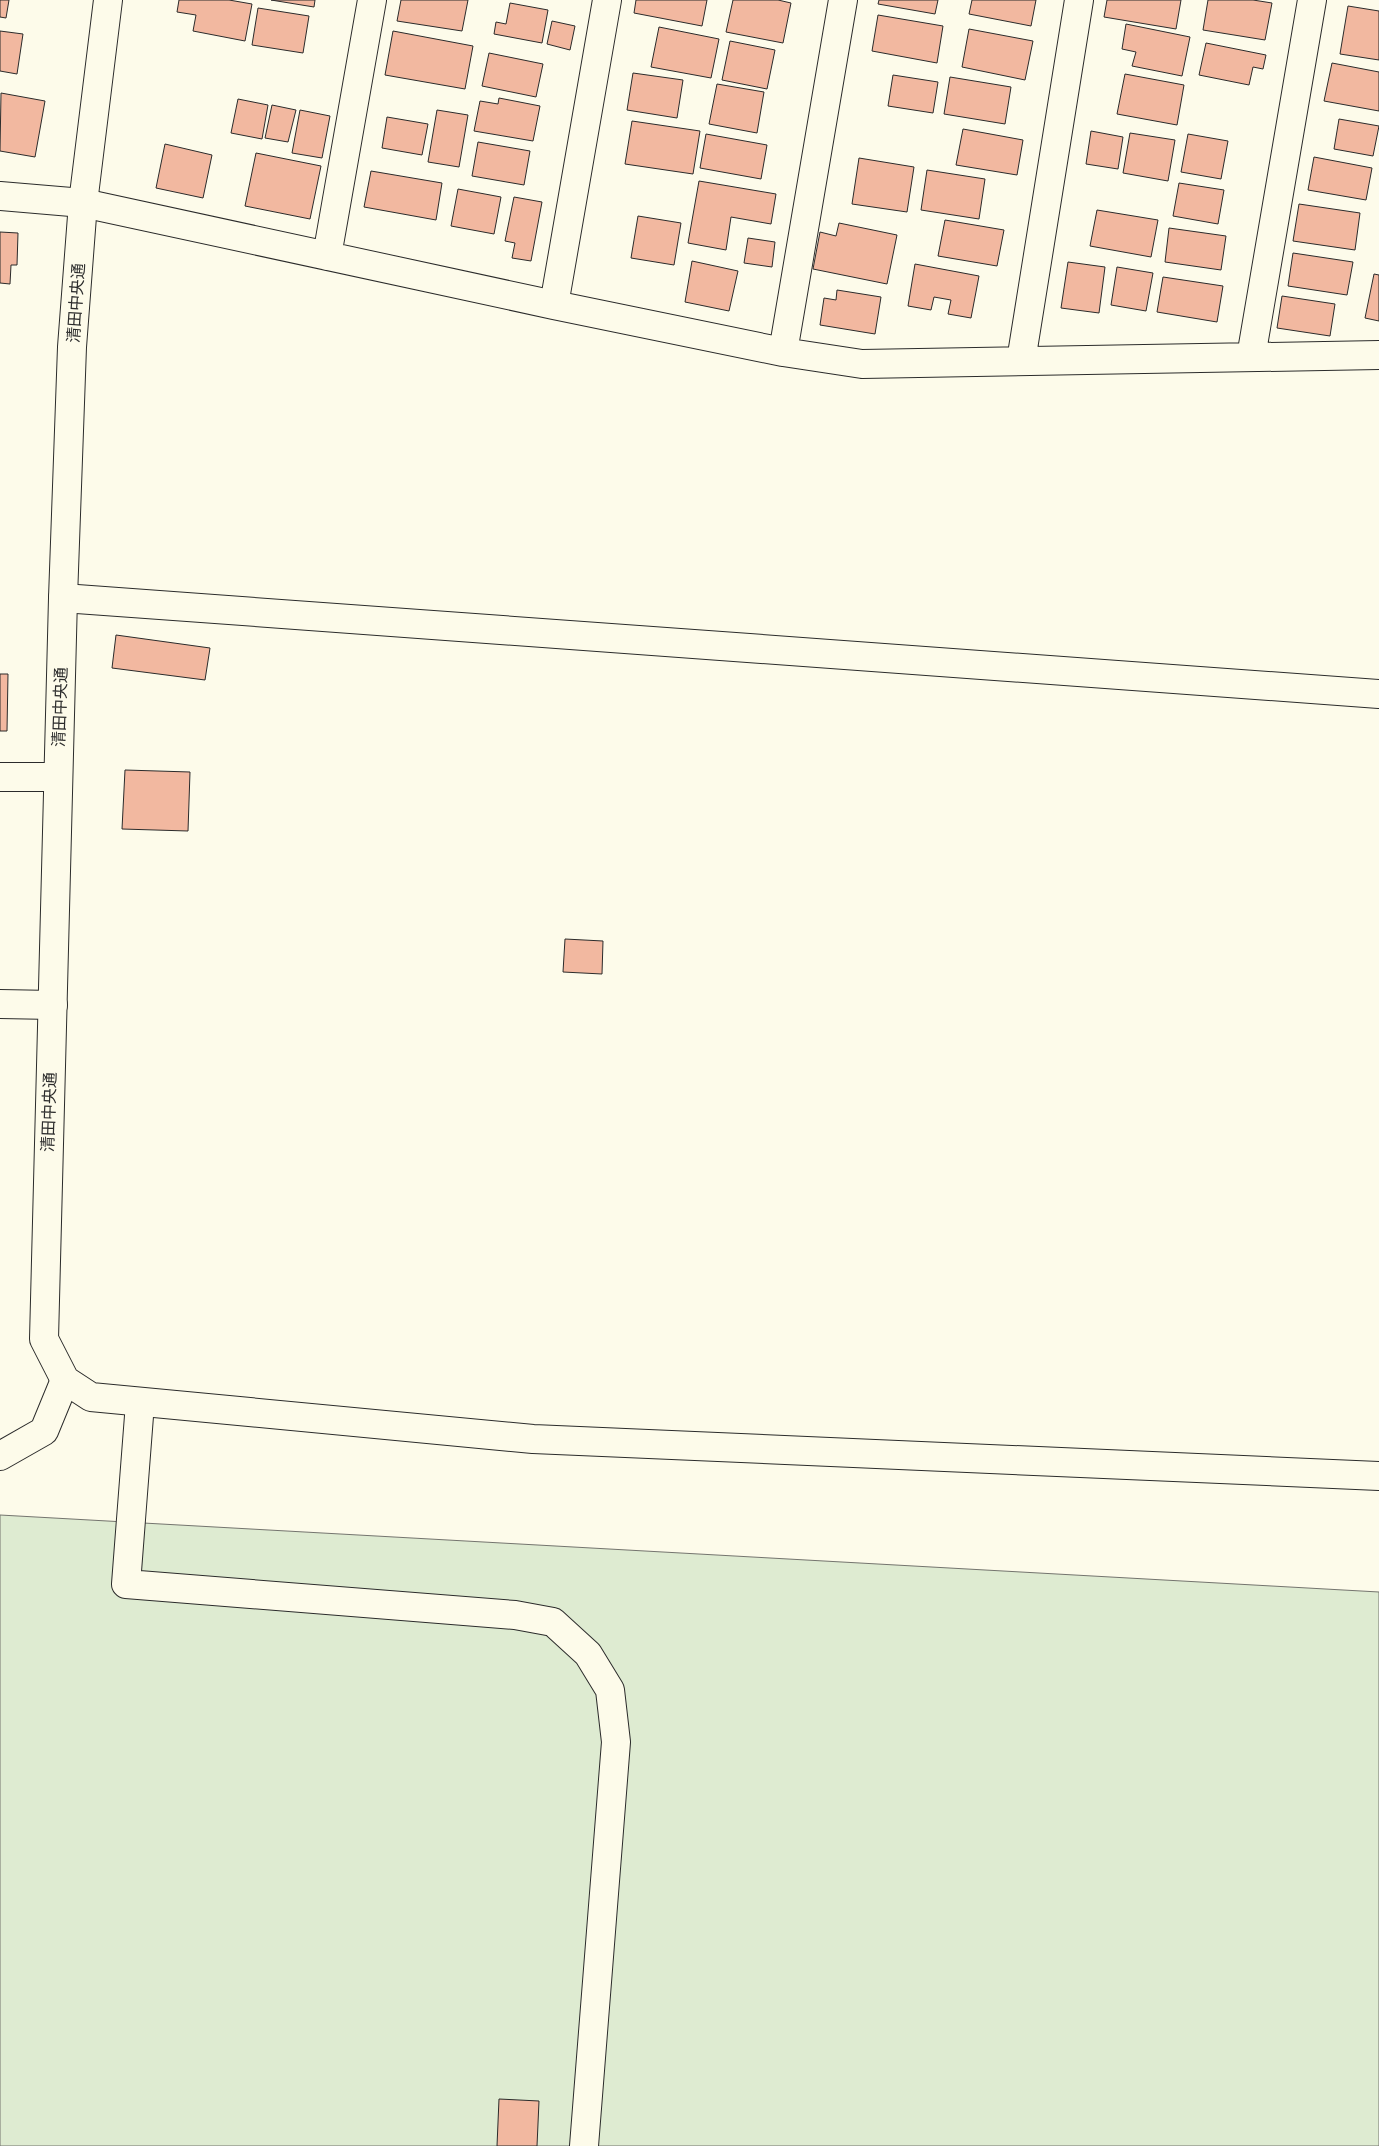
<svg xmlns="http://www.w3.org/2000/svg" width="1379" height="2146" font-family="'Fira Sans Condensed','Noto Sans JP',sans-serif">
<style>
.green{fill:#deebd1;stroke:#74746e}
.building{fill:#f2b8a0;stroke:#2b2b2b}
.lines{fill:none;stroke-linecap:round;stroke-linejoin:round}
.street-casing{stroke:#2b2b2b;stroke-width:30}
.secondary-casing{stroke:#2b2b2b;stroke-width:30}
.street{stroke:#fdfbea;stroke-width:28}
.secondary{stroke:#fdfbea;stroke-width:28}
.labels{text-anchor:middle;dominant-baseline:central;stroke-width:4;stroke-linejoin:round;paint-order:stroke}
.street-label{font-size:16px;fill:#2b2b2b;stroke:#fdfbea}
</style>
<rect width="100%" height="100%" fill="#fdfbea"/>
<!-- green -->
<path class="green" d="M0,1515l1379,77v554h-1379z"/>
<!-- building -->
<path class="building" d="M0,0h9l-3,18 -6,-1z
M179,0h50l23,4 -7,37 -52,-10 3,-16 -19,-3z
M271,0h44l-1,7z
M401,0h67l-6,31 -65,-10z
M636,0h71l-5,26 -68,-13z
M733,0h45l13,3 -8,40 -57,-11z
M879,0h59l-3,14 -57,-10z
M972,0h64l-5,26 -62,-12z
M1107,0h74l-5,29 -72,-12z
M1208,0h45l19,3 -7,37 -62,-10z
M510,3l38,7 -6,33 -48,-9 2,-12 10,2z
M1348,6l31,5v49l-39,-6z
M258,8l51,8 -6,37 -51,-8z
M878,15l65,11 -6,37 -65,-12z
M552,21l23,5 -5,24 -23,-6z
M1126,24l64,13 -8,39 -50,-10 4,-14 -14,-3z
M659,27l60,12 -8,39 -60,-11z
M969,29l64,12 -8,39 -63,-13z
M0,31l23,3 -6,40 -17,-3z
M393,31l80,15 -8,43 -80,-14z
M730,41l45,9 -8,39 -45,-9z
M1206,43l60,12 -3,14 -10,-2 -4,18 -50,-10z
M489,53l54,11 -7,33 -54,-11z
M1332,63l47,9v39l-55,-10z
M633,73l50,7 -6,38 -50,-8z
M1125,74l59,11 -7,40 -60,-11z
M893,75l45,7 -5,31 -45,-7z
M950,77l61,10 -6,37 -61,-10z
M717,84l47,8 -7,41 -48,-9z
M1,93l44,8 -10,56 -35,-6z
M499,98l41,8 -7,35 -59,-10 6,-30 18,3z
M238,99l30,6 -6,34 -31,-6z
M272,105l24,5 -8,32 -23,-4z
M300,110l30,6 -8,42 -30,-5z
M437,110l31,5 -9,52 -31,-5z
M387,117l41,7 -6,31 -40,-7z
M1339,119l40,7 -6,30 -39,-7z
M632,121l68,10 -7,43 -68,-10z
M963,129l60,11 -6,35 -61,-10z
M1091,131l32,6 -5,32 -32,-5z
M1130,133l45,7 -7,41 -45,-8z
M706,134l61,11 -6,34 -61,-11z
M1188,134l40,7 -7,38 -40,-7z
M478,142l52,9 -6,34 -52,-9z
M165,144l47,11 -9,43 -47,-10z
M256,153l65,13 -11,53 -65,-13z
M1314,157l58,11 -6,32 -58,-10z
M859,158l55,9 -7,45 -55,-8z
M927,170l58,9 -6,40 -58,-9z
M371,171l71,12 -6,37 -72,-13z
M699,181l77,13 -5,30 -40,-7 -5,33 -38,-7z
M1179,183l45,7 -6,34 -45,-8z
M458,189l43,8 -7,37 -43,-8z
M514,197l28,5 -11,59 -19,-3 3,-15 -10,-2z
M1299,204l61,9 -5,37 -62,-9z
M1097,210l61,10 -7,37 -61,-11z
M638,216l43,7 -7,42 -43,-7z
M945,220l59,10 -7,36 -59,-10z
M839,223l58,12 -10,49 -74,-15 7,-37 16,4z
M1169,228l57,8 -5,34 -56,-8z
M0,232l18,1 -1,32h-6l-1,19 -10,-1z
M748,238l27,4 -3,25 -28,-4z
M1293,253l60,9 -6,33 -59,-9z
M692,261l46,10 -9,40 -44,-9z
M1068,262l37,5 -6,46 -38,-5z
M915,264l64,12 -8,42 -23,-4 3,-14 -17,-3 -3,13 -23,-4z
M1117,267l36,6 -7,38 -35,-6z
M1374,274l5,1v46l-14,-3z
M1163,277l60,9 -6,36 -60,-10z
M837,290l44,7 -6,37 -55,-9 4,-27 12,2z
M1282,296l53,8 -5,32 -53,-8z
M116,635l94,13 -5,32 -93,-12z
M0,674h8l-1,57h-7z
M125,770l65,2 -2,59 -66,-2z
M565,939l38,2 -1,33 -39,-2z
M499,2099l40,2 -2,45h-40z"/>
<g class="lines">
<!-- street casing -->
<g class="street-casing">
<path id="street" d="M0,196l83,7 471,102 229,47 79,12 517,-9
M327,256l45,-256
M554,305l53,-305
M783,352l60,-352
M1251,357l61,-357
M1021,361l58,-361
M63,598l1316,96
M0,777h58
M0,1004l53,1
M140,1403l-14,181 389,31 38,7 35,32 22,36 6,52 -32,404
M0,1456l44,-25 21,-51"/>
</g>
<!-- secondary casing -->
<g class="secondary-casing">
<path id="secondary" d="M108,0l-25,203 -11,144 -9,251 -19,741 21,41 26,17 442,42 846,37"/>
</g>
<!-- street -->
<use href="#street" class="street"/>
<!-- secondary -->
<use href="#secondary" class="secondary"/>
</g>
<g class="labels">
<!-- street labels -->
<g class="street-label">
<text transform="translate(76 303) rotate(-86)">清田中央通</text>
<text transform="translate(60 707) rotate(-88)">清田中央通</text>
<text transform="translate(49 1112) rotate(-88)">清田中央通</text>
</g>
</g>
</svg>
